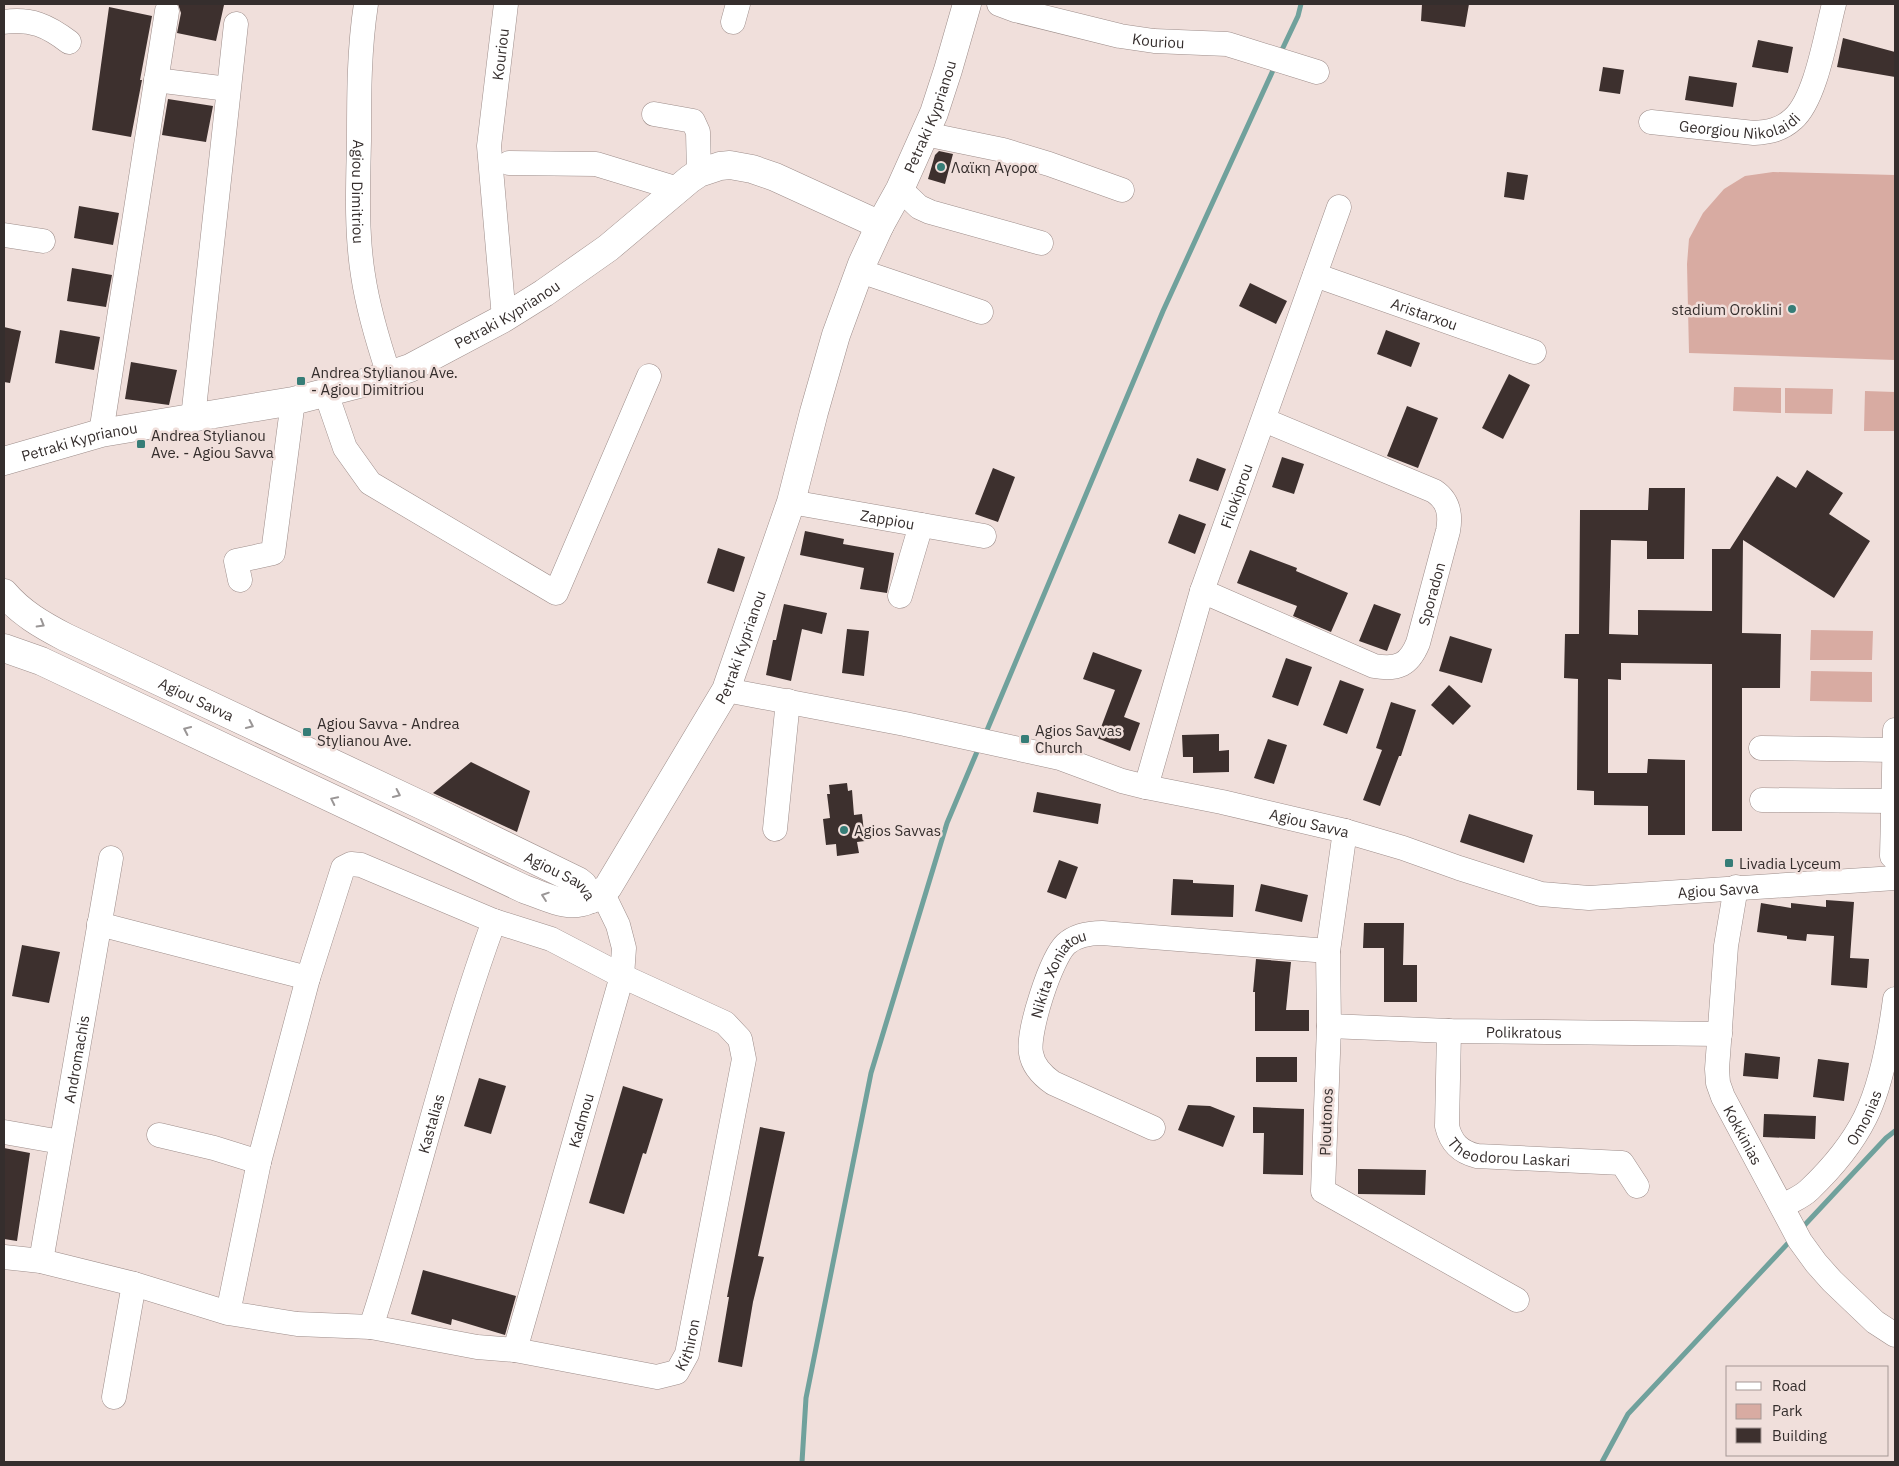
<svg xmlns="http://www.w3.org/2000/svg" width="1899" height="1466" font-family="'IBM Plex Sans',sans-serif">
<style>
.green{fill:#d8aba2}
.lines{fill:none;stroke-linecap:round;stroke-linejoin:round}
.stream{stroke:#70a19c;stroke-width:5}
.building{fill:#3d302e}
.minor-casing{stroke:#9d8d8a;stroke-width:25}
.major-casing{stroke:#9d8d8a;stroke-width:29}
.minor{stroke:#fff;stroke-width:24}
.major{stroke:#fff;stroke-width:28}
.oneway{stroke:#9a9696}
.poi-dot{fill:#367d77;stroke:#f0dfdb;stroke-width:2}
.labels{text-anchor:middle;dominant-baseline:central;stroke-width:5;stroke-linejoin:round;paint-order:stroke}
.street-label{font-size:15px;fill:#352e2d;stroke:#f0dfdb}
.poi-label{font-size:15px;fill:#352e2d;stroke:#f0dfdb;text-anchor:start}
</style>
<rect width="100%" height="100%" fill="#f0dfdb"/>
<!-- green -->
<path class="green" d="M1773,172l122,3v185l-206,-7 -2,-89 2,-25 14,-26 21,-24 21,-13z
M1734,387l47,1v25l-48,-2z
M1785,388l48,1 -1,25 -47,-1z
M1865,391l30,1v39h-31z
M1811,630l62,1 -1,29h-62z
M1811,671l61,1v30l-62,-1z"/>
<g class="lines">
<!-- stream -->
<path class="stream" d="M1280,54l18,-38 3,-12
M985,735l178,-424 112,-245
M1800,1230l86,-92 9,-7
M802,1462l4,-64 65,-325 76,-250 32,-76
M1602,1462l26,-48 163,-174"/>
</g>
<!-- building -->
<path class="building" d="M178,4h36l10,1 -8,36 -39,-8 4,-20z
M1422,4h47l-4,23 -44,-6z
M109,7l43,9 -12,64h2l-11,57 -39,-7z
M1843,38l52,14v25l-58,-10z
M1758,40l35,7 -5,26 -36,-6z
M1603,67l21,3 -4,24 -21,-3z
M1689,76l48,7 -4,24 -48,-7z
M168,99l45,7 -7,36 -44,-7z
M939,151l14,3 -8,30 -17,-5 7,-24z
M1507,172l21,3 -4,25 -20,-3z
M79,206l40,7 -6,32 -39,-7z
M72,268l40,7 -6,32 -39,-6z
M1250,283l37,18 -11,23 -37,-18z
M4,327l17,4 -11,52 -6,-1z
M60,330l40,7 -6,33 -39,-7z
M1386,330l34,13 -9,24 -34,-13z
M131,362l46,8 -8,35 -44,-6z
M1509,374l21,11 -27,54 -21,-11z
M1407,406l31,12 -20,50 -31,-12z
M1282,457l22,7 -10,30 -22,-7z
M1197,458l29,11 -8,22 -29,-10z
M993,468l22,9 -17,45 -23,-8z
M1807,470l36,23 -14,21 41,27 -36,57 -91,-58 -1,93 39,1 -1,54h-38v143h-30v-167l-91,-1v17l-13,-1v94h39l1,-14 37,1v75h-37v-29l-54,-1v-14l-17,-1 1,-111 -14,-1 1,-44h14l1,-124h68l1,-22h36l-1,71h-37v-18l-36,-1 -2,94 29,1v-25l74,1v-62h18l47,-73 19,12z
M1179,514l27,10 -11,30 -27,-11z
M805,531l39,8 -1,5 51,9 -7,40 -27,-4 4,-21 -64,-13z
M718,548l27,9 -11,35 -27,-9z
M1250,550l47,18 -1,3 52,22 -17,39 -38,-16 4,-10 -60,-23z
M784,604l43,9 -5,21 -20,-5 -11,52 -25,-6 7,-35h3z
M1374,604l27,10 -14,37 -28,-10z
M847,629l22,2 -5,45 -22,-3z
M1450,636l42,13 -10,34 -43,-12z
M1093,652l49,18 -18,47 16,6 -10,28 -33,-13 18,-48 -32,-11z
M1286,658l26,9 -14,39 -26,-9z
M1340,680l24,9 -17,45 -24,-9z
M1449,685l22,21 -18,19 -22,-20z
M1391,702l25,8 -15,46h-2l-19,50 -17,-6 19,-50 -6,-2z
M1219,734v17l10,-1v22l-36,1v-16h-10l-1,-22z
M1268,739l19,6 -13,39 -20,-6z
M471,762l59,29 -13,41 -84,-39z
M847,783l1,8 4,-1 2,25 8,-1 3,27 -8,1 2,11 -22,3 -1,-12 -10,1 -3,-26 7,-1 -3,-24h3l-1,-9z
M1037,792l64,12 -3,20 -65,-12z
M1469,814l64,21 -9,28 -64,-21z
M1059,860l19,7 -12,32 -19,-7z
M1173,879l20,1v3l41,2 -1,32 -62,-2z
M1261,884l47,11 -6,27 -47,-11z
M1826,900l28,2 -4,56 19,1 -2,29 -36,-3 3,-49 -27,-2 -1,7 -19,-2v-3l-30,-4 4,-29 30,5v-5l35,4z
M1364,923h40l-1,42h14v37h-33v-54h-21z
M22,945l38,7 -11,51 -37,-7z
M1256,959l35,3 -5,48h23v21h-54v-39h-2z
M1745,1053l35,4 -2,22 -35,-3z
M1256,1057h41v25h-41z
M1818,1059l31,4 -5,38 -31,-4z
M479,1078l27,8 -15,48 -27,-8z
M623,1086l40,13 -17,55 -3,-1 -19,61 -35,-11z
M1188,1105l22,1 25,10 -12,31 -45,-17z
M1253,1107l51,2 -1,66 -40,-1 1,-41h-11z
M1764,1114l52,2 -1,23 -52,-2z
M760,1127l25,5 -27,124 6,1 -11,45 -11,65 -24,-5 11,-65h-2z
M4,1148l26,5 -13,88 -13,-2z
M1358,1169l68,1 -1,25 -67,-1z
M423,1270l93,26 -11,39 -53,-16 -1,6 -40,-11z"/>
<g class="lines">
<!-- minor casing -->
<g class="minor-casing">
<g id="minor">
<path id="s1" d="M366,4c-7,45 -7,91 -7,137 -1,44 -3,90 4,134 5,34 15,67 26,100"/>
<path id="s2" d="M999,4l16,6 105,26 34,5 73,3 90,28"/>
<path d="M4,22c27,-4 44,4 65,20"/>
<path d="M733,22l5,-18"/>
<path d="M156,80l72,9"/>
<path d="M654,114l39,7 5,11 1,41"/>
<path id="s3" d="M1651,122l103,11c15,-1 27,-3 39,-14 23,-20 33,-85 41,-115"/>
<path d="M925,134l78,16 46,14 73,26"/>
<path d="M509,163l87,1 82,25"/>
<path d="M900,189l19,18 11,5 111,31"/>
<path d="M4,235l39,6"/>
<path d="M860,271l121,41"/>
<path id="s4" d="M1315,275l219,77"/>
<path id="s5" d="M504,318l-15,-172 17,-142"/>
<path d="M326,393l19,55 25,35 186,110 93,-217"/>
<path d="M193,418l43,-394"/>
<path d="M101,433l66,-422"/>
<path id="s6" d="M791,502l193,34"/>
<path d="M240,580l-4,-19 37,-8 20,-152"/>
<path id="s7" d="M1202,591l172,75c24,4 35,-1 44,-23l30,-112c3,-16 1,-30 -14,-40l-170,-71"/>
<path d="M900,596l21,-71"/>
<path id="s8" d="M726,690l179,34 155,34 62,23 24,6 76,15 123,29 58,17 56,20 82,26 48,4 306,-20"/>
<path d="M1895,730l-3,126 3,3"/>
<path d="M1761,748l134,2"/>
<path id="s9" d="M1146,787l56,-196 137,-384"/>
<path d="M1762,800l131,1"/>
<path d="M775,829l13,-128"/>
<path d="M1345,831l-17,120 1,75 -6,165 194,109"/>
<path id="s10" d="M1736,887l-10,59 -9,123 1,14 5,14 77,144 16,22 16,18 43,41 20,13"/>
<path d="M99,924l209,54"/>
<path id="s11" d="M1329,1026l120,5 271,3"/>
<path id="s12" d="M1449,1031l-2,95c4,17 13,26 30,30l145,7 15,23"/>
<path id="s13" d="M1153,1128l-100,-45c-10,-7 -20,-17 -22,-30 -4,-21 20,-95 35,-109 10,-9 23,-11 36,-11l226,18"/>
<path d="M4,1132l57,10"/>
<path d="M159,1135l55,13 45,14"/>
<path id="s14" d="M1783,1206c8,-5 19,-9 26,-16 21,-20 43,-46 56,-72 17,-34 25,-81 30,-119"/>
<path id="s15" d="M4,1257l37,4 93,23 94,29 69,11 74,3 106,20 38,3 142,27 20,-5 10,-18 57,-295 -4,-20 -15,-16 -103,-47 -71,-37 -57,-18 -133,-56 -10,-1 -8,4 -35,110 -49,184 -31,151"/>
<path id="s16" d="M41,1261l70,-403"/>
<path id="s17" d="M371,1327c44,-134 74,-273 123,-406"/>
<path id="s18" d="M515,1350l107,-374 2,-28 -6,-23 -16,-33"/>
<path d="M114,1397l20,-113"/>
</g>
</g>
<!-- major casing -->
<g class="major-casing">
<g id="major">
<path id="s19" d="M4,461l97,-28 192,-32 78,-20 39,-13 94,-50 40,-25 64,-45 82,-69 9,-6 21,-7 10,-1 22,4 23,8 105,48"/>
<path id="s20" d="M4,593c17,20 38,32 61,44l369,174 144,70 5,4 9,14"/>
<path id="s21" d="M4,648l37,13 483,228c34,12 54,26 84,-2l118,-197 65,-188 23,-90 22,-77 26,-71 18,-39 20,-36 34,-76 14,-43 19,-66"/>
</g>
</g>
<!-- minor -->
<use href="#minor" class="minor"/>
<!-- major -->
<use href="#major" class="major"/>
</g>
<!-- one-way arrows -->
<defs><path id="oneway-chevron" d="M-2-3.5L2.5 0L-2 3.5" fill="none" stroke-width="1.6" stroke-linecap="round" stroke-linejoin="round" transform="scale(1.25)"/></defs>
<g class="oneway">
<use href="#oneway-chevron" transform="translate(41 624) rotate(30)"/>
<use href="#oneway-chevron" transform="translate(250 725) rotate(25)"/>
<use href="#oneway-chevron" transform="translate(187 730) rotate(-155)"/>
<use href="#oneway-chevron" transform="translate(397 794) rotate(25)"/>
<use href="#oneway-chevron" transform="translate(334 800) rotate(-154)"/>
<use href="#oneway-chevron" transform="translate(545 896) rotate(-161)"/>
</g>
<!-- markers -->
<g class="poi-dot">
<circle cx="941" cy="167" r="5"/>
<circle cx="1792" cy="309" r="5"/>
<rect x="296" y="376" width="10" height="10" rx="2.5"/>
<rect x="136" y="439" width="10" height="10" rx="2.5"/>
<rect x="302" y="727" width="10" height="10" rx="2.5"/>
<rect x="1020" y="734" width="10" height="10" rx="2.5"/>
<circle cx="844" cy="830" r="5"/>
<rect x="1724" y="858" width="10" height="10" rx="2.5"/>
</g>
<g class="labels">
<!-- street labels -->
<g class="street-label">
<text stroke="none"><textPath href="#s2" startOffset="164">Kouriou</textPath></text>
<text stroke="none"><textPath href="#s5" startOffset="265">Kouriou</textPath></text>
<text stroke="none"><textPath href="#s21" startOffset="1504">Petraki Kyprianou</textPath></text>
<text stroke="none"><textPath href="#s3" startOffset="90">Georgiou Nikolaidi</textPath></text>
<text stroke="none"><textPath href="#s1" startOffset="188">Agiou Dimitriou</textPath></text>
<text stroke="none"><textPath href="#s4" startOffset="116">Aristarxou</textPath></text>
<text stroke="none"><textPath href="#s19" startOffset="528">Petraki Kyprianou</textPath></text>
<text stroke="none"><textPath href="#s19" startOffset="78">Petraki Kyprianou</textPath></text>
<text stroke="none"><textPath href="#s9" startOffset="305">Filokiprou</textPath></text>
<text stroke="none"><textPath href="#s6" startOffset="98">Zappiou</textPath></text>
<text stroke="none"><textPath href="#s7" startOffset="294">Sporadon</textPath></text>
<text stroke="none"><textPath href="#s21" startOffset="939">Petraki Kyprianou</textPath></text>
<text stroke="none"><textPath href="#s20" startOffset="221">Agiou Savva</textPath></text>
<text stroke="none"><textPath href="#s8" startOffset="599">Agiou Savva</textPath></text>
<text stroke="none"><textPath href="#s20" startOffset="626">Agiou Savva</textPath></text>
<text stroke="none"><textPath href="#s8" startOffset="1019">Agiou Savva</textPath></text>
<text stroke="none"><textPath href="#s13" startOffset="235">Nikita Xoniatou</textPath></text>
<text stroke="none"><textPath href="#s11" startOffset="195">Polikratous</textPath></text>
<text stroke="none"><textPath href="#s16" startOffset="205">Andromachis</textPath></text>
<text stroke="none"><textPath href="#s14" startOffset="122">Omonias</textPath></text>
<text stroke="none"><textPath href="#s18" startOffset="239">Kadmou</textPath></text>
<text transform="translate(1326 1122) rotate(-88)">Ploutonos</text>
<text stroke="none"><textPath href="#s17" startOffset="212">Kastalias</textPath></text>
<text stroke="none"><textPath href="#s10" startOffset="255">Kokkinias</textPath></text>
<text stroke="none"><textPath href="#s12" startOffset="171">Theodorou Laskari</textPath></text>
<text stroke="none"><textPath href="#s15" startOffset="716">Kithiron</textPath></text>
</g>
<!-- poi labels -->
<g class="poi-label">
<text x="951" y="167">Λαϊκη Αγορα</text>
<text x="1782" y="309" text-anchor="end">stadium Oroklini</text>
<text x="311" y="372">Andrea Stylianou Ave.<tspan x="311" dy="17">- Agiou Dimitriou</tspan></text>
<text x="151" y="435">Andrea Stylianou<tspan x="151" dy="17">Ave. - Agiou Savva</tspan></text>
<text x="317" y="723">Agiou Savva - Andrea<tspan x="317" dy="17">Stylianou Ave.</tspan></text>
<text x="1035" y="730">Agios Savvas<tspan x="1035" dy="17">Church</tspan></text>
<text x="854" y="830">Agios Savvas</text>
<text x="1739" y="863">Livadia Lyceum</text>
</g>
</g>
<!-- border -->
<rect width="1899" height="1466" fill="none" stroke="#352e2d" stroke-width="10"/>
<!-- legend -->
<rect x="1726" y="1366" width="162" height="90" fill="#f0dfdb" stroke="#a59895"/>
<rect x="1736" y="1382" width="25" height="8" fill="#ffffff" stroke="#a59895"/>
<text x="1772" y="1391" font-size="15" fill="#352e2d">Road</text>
<rect x="1736" y="1404" width="25" height="15" fill="#d8aba2" stroke="#a59895"/>
<text x="1772" y="1416" font-size="15" fill="#352e2d">Park</text>
<rect x="1736" y="1428" width="25" height="15" fill="#3d302e" stroke="#a59895"/>
<text x="1772" y="1441" font-size="15" fill="#352e2d">Building</text>
</svg>
